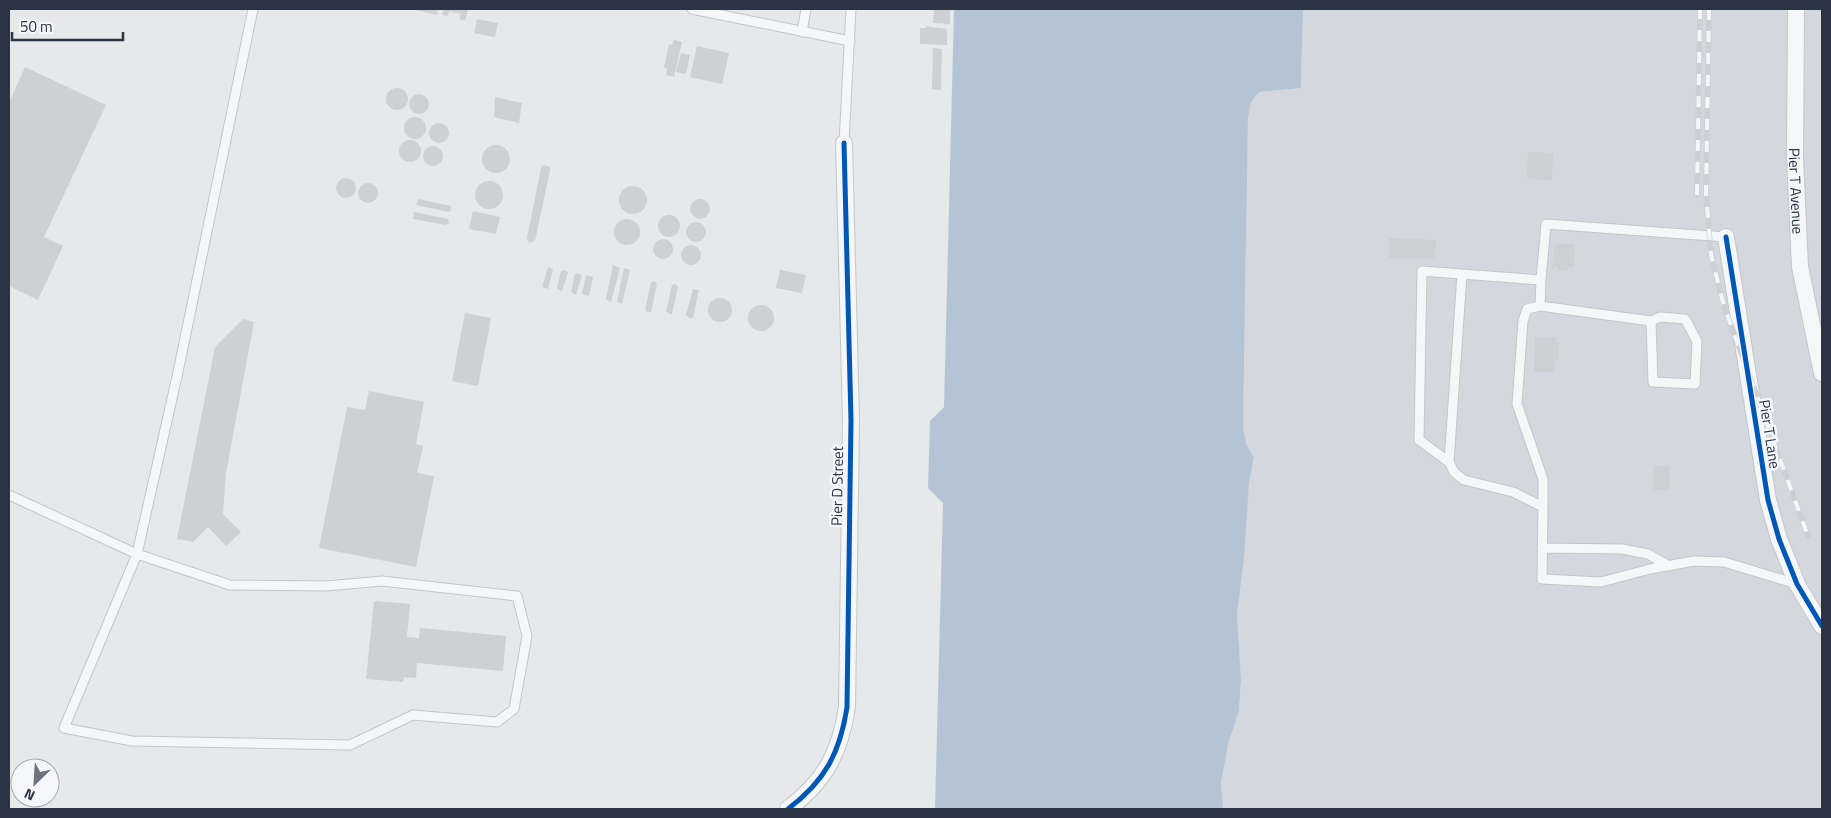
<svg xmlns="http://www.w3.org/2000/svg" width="1831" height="818" font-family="'Titillium Web',sans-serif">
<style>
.built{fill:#d4d7dd}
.water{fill:#b4c4d5}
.building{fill:#ced0d3}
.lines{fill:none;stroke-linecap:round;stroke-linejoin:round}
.lane-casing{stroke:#c4c6c8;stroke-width:11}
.street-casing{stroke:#c4c6c8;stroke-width:18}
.lane{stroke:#f5f6f7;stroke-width:9}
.street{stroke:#f5f6f7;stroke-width:16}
.rail-casing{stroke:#cecfd2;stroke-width:5.5}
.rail{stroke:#f4f6f9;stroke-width:4;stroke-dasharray:11;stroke-linecap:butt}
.cycleway-casing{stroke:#f4f6f9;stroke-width:8}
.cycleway{stroke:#0057b8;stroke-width:5}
.labels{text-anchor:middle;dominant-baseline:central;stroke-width:5;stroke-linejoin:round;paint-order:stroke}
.street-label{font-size:15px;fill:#2b3445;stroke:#f4f6f9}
</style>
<rect width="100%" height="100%" fill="#e6e8ea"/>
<!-- built -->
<path class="built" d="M1303,9h519v800h-599l-2,-27 8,-41 10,-30 2,-31 -4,-66 12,-130 5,-27 -7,-11 -4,-17 5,-311 3,-16 8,-10 42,-4z"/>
<!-- water -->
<path class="water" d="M954,9h349l-2,79 -42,4 -8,10 -3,16 -5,311 4,17 7,11 -5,27 -5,73 -7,57 4,66 -2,31 -10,30 -8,41 2,27h-288l8,-306 -15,-15 2,-67 14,-14z"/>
<!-- building -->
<path class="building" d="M412,9h26l-1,6z
M444,9h24l-3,12 -6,-2 2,-5 -12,-3 -1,5 -6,-1z
M934,9h16v15l-17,-1z
M477,19l21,4 -3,14 -21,-4z
M926,26l21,3v16l-27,-1v-16h6z
M674,40l8,2 -8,35 -8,-2 1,-7h-3l5,-24 3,1z
M697,46l32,7 -7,31 -32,-7z
M933,48l9,1 -1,41 -9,-1z
M681,53l9,2 -4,19 -10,-2z
M25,67l81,38 -62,132 19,9 -25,54 -29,-14v-183z
M386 99a11 11 0 1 1 22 0a11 11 0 1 1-22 0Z
M409 104a10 10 0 1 1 20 0a10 10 0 1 1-20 0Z
M495,97l27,6 -3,20 -25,-6z
M404 128a11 11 0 1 1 22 0a11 11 0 1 1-22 0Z
M429 133a10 10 0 1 1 20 0a10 10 0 1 1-20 0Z
M399 151a11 11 0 1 1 22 0a11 11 0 1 1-22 0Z
M482 159a14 14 0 1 1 28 0a14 14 0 1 1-28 0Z
M423 156a10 10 0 1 1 20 0a10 10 0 1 1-20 0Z
M1528,152l25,1 -1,27 -25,-1z
M544,165l6,2v4l-15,70 -6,2 -2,-5 14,-70z
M336 188a10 10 0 1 1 20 0a10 10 0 1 1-20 0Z
M475 195a14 14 0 1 1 28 0a14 14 0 1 1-28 0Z
M358 193a10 10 0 1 1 20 0a10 10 0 1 1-20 0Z
M619 200a14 14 0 1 1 28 0a14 14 0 1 1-28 0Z
M418,199l33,7v4l-2,2 -33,-7z
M690 209a10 10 0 1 1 20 0a10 10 0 1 1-20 0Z
M473,211l27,6 -4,17 -27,-5z
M414,212l34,7 1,4 -3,2 -33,-6z
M658 226a11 11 0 1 1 22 0a11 11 0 1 1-22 0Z
M614 232a13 13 0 1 1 26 0a13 13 0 1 1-26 0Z
M686 232a10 10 0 1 1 20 0a10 10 0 1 1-20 0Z
M1389,238l47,2 -1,19 -46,-1z
M653 249a10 10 0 1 1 20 0a10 10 0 1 1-20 0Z
M1556,244h19l-1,23h-6v4l-11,-1v-4l-5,3 2,-22h2z
M681 255a10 10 0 1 1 20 0a10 10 0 1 1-20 0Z
M613,265l7,3 -9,34 -5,-3z
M548,267l5,2 -5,20 -6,-2z
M624,268l6,2 -8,34 -5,-2z
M564,270l4,2 -6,20 -5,-4 4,-17z
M780,270l26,5 -4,18 -26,-5z
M575,273l7,2 -6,20 -5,-3z
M586,275l7,2 -4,19 -7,-2z
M654,281l3,3 -6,28h-4l-2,-2 6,-28z
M675,284l3,3 -6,27h-2l-4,-3 6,-26z
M693,289l6,1 -6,28h-4l-3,-3z
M708 310a12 12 0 1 1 24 0a12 12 0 1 1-24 0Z
M748 318a13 13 0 1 1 26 0a13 13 0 1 1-26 0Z
M465,313l26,5 -13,68 -26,-5z
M243,319l11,3 -28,151 -3,41 18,18 -15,14 -18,-19 -15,15 -16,-3 38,-192z
M1535,337l21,1v4h3v18h-4v12h-21z
M369,391l55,11 -8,42 7,2 -6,27 17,3 -18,91 -97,-19 28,-141 18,3z
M1654,466h16v24h-17z
M374,601l36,3 -3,33 12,1 1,-10 86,8 -3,35 -86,-8 -1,15 -12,-1 -1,5 -37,-3z"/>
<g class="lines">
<!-- lane casing -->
<g class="lane-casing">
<path id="lane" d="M692,9l158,32
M802,32l4,-23
M844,143l7,-134
M1726,237l-180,-13 -5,56 -119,-9 -3,169 30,22 5,10 10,8 49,12 30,15 -1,72 59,3 49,-13 44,-8 30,1 73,22
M1541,280l-1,26 -13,3 -4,12 -6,83 26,75v28
M1540,306l111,15 9,-4 25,2 12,22 -2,43 -42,-2 -2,-61
M1449,462l13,-188
M9,495l128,59 93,31 96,1 56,-5 135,15 10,40 -13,73 -17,13 -84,-7 -63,30 -218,-4 -68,-13 73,-174 41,-182 75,-363
M1542,548l80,1 26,5 21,12"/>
</g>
<!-- street casing -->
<g class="street-casing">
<g id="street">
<path id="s1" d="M1796,9l-1,149 5,109 22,106"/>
<path d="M1726,237l42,263 11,39 18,45 25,42"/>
<path d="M788,809c37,-28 52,-56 59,-102l4,-287 -7,-277"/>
</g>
</g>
<!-- lane -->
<use href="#lane" class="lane"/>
<!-- street -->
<use href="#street" class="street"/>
<!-- rail casing -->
<g class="rail-casing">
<path id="rail" d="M1709,9l-3,185 5,61 13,51 84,230
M1697,195l3,-186"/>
</g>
<!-- rail -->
<use href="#rail" class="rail"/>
<!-- cycleway casing -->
<g class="cycleway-casing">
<path id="cycleway" d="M1726,237l42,263 11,39 18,45 25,42
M788,809c37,-28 52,-56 59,-102l4,-287 -7,-277"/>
</g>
<!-- cycleway -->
<use href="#cycleway" class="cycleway"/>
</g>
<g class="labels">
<!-- street labels -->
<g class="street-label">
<text stroke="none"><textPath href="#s1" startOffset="182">Pier T Avenue</textPath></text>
<text transform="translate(1770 434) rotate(81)">Pier T Lane</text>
<text transform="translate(837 486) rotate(-89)">Pier D Street</text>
</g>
</g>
<!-- border -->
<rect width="1831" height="818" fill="none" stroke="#2b3445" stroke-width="20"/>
<!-- north arrow -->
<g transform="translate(35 783) rotate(205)"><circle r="24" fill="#f4f6f9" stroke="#a4a8b1"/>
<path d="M0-4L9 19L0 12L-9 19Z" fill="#6c737f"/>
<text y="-8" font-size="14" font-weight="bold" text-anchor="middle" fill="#2b3445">N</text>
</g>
<!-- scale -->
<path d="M12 32v8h111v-8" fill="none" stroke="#2b3445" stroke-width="2.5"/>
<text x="20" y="32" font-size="15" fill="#2b3445" stroke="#f4f6f9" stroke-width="4" paint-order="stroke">50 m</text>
</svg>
